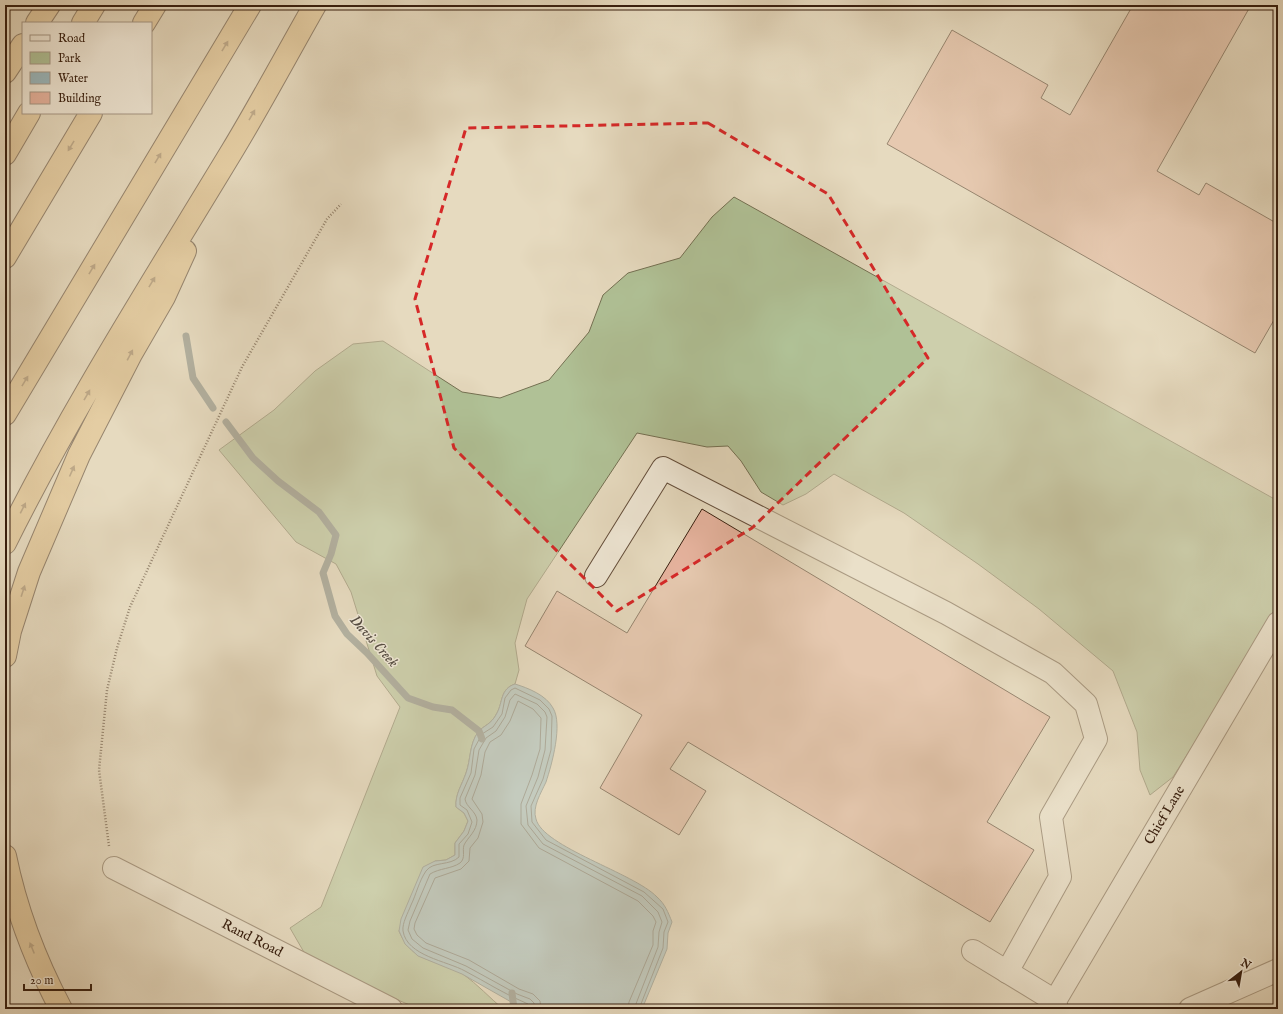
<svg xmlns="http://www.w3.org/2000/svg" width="1283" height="1014" font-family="'IM FELL English',serif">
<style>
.green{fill:#b0c196;stroke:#747052}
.water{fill:#9bb8bd;stroke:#737b77}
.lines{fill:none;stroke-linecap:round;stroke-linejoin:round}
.shore{stroke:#6a6c66;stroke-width:1}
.stream{stroke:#737b77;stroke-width:7}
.building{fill:#e6b39e;stroke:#381f0f}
.minor-casing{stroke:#644e3b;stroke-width:24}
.highway-casing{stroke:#381f0f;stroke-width:24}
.path{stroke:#381f0f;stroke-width:2.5;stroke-dasharray:1 2;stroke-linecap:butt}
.minor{stroke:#efe7d5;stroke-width:22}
.highway{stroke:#e3bd80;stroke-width:22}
.oneway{fill:#8e6e48}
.marked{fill:none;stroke:#d62828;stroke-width:3;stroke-dasharray:8 5;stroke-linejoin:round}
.labels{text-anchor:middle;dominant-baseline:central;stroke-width:3;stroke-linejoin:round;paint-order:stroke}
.street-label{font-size:14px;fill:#381f0f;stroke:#efe7d5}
.water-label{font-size:15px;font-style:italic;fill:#564d43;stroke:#efe7d5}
</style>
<rect width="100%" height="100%" fill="#e6dabf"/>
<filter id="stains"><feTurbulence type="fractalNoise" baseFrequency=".005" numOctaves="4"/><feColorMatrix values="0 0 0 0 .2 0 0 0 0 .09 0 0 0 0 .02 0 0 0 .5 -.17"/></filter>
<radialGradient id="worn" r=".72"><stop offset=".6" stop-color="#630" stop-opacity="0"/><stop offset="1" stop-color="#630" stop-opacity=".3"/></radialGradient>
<!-- green -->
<path class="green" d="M734,197l544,304v109l-105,167 -23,18 -10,-25 -3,-38 -24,-61 -74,-62 -61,-45 -74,-51 -70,-39 -28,20 -23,11 -22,-13 -20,-31 -13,-15 -21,1 -70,-14 -110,166 -12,44 4,27 -4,14c-15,5 -12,18 -18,29 -6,12 -13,12 -19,19 -9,13 -7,27 -12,41 -4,12 -11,21 -10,34l8,6 4,8 -4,10 -9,12v12l-9,5 -11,1 -36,70c15,35 38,26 64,43 14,10 27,24 40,35h-84l-42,-18 -72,-37 -15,-26 31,-21 79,-200 -23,-31 -26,-84 -15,-28 -40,-22 -77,-92 55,-40 41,-39 38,-27 30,-3 79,51 38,6 49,-18 40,-48 14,-37 25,-22 52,-15 32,-41z"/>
<!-- water -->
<path class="water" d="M515,684c13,4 31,11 38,24 10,16 -1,56 -7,74 -5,11 -14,25 -10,37 7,28 98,54 121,78 8,7 11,15 15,25l-4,11 -1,16 -25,60h-113l-16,-6 -51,-29 -44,-18 -13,-12 -6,-13 2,-12 22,-52 12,-6 11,-1 9,-5v-12l9,-12 4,-10 -4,-8 -8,-6c-1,-13 6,-22 10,-34 5,-14 3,-28 12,-41 6,-7 13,-7 19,-19 6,-11 3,-24 18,-29z"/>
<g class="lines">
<!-- shore -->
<path class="shore" d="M530,1009l-2,-5c-22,-9 -42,-22 -63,-33 -18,-10 -58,-15 -62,-40 -1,-8 5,-18 8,-26 5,-10 8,-24 15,-34 7,-10 24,-5 33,-14v-13l9,-10 4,-12 -5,-12 -7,-5v-7l11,-25 3,-24 8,-15 11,-7 9,-13 3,-16 6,-8 4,-2 25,12 9,9 3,7 -1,34 -8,29 -12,27 1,16 14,18 98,52 19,17 5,13 -4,10 -1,16 -24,61
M535,1009l-1,-6 -4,-4 -13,-5 -51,-28 -43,-18 -11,-9 -4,-9 2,-9 20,-47c10,-6 21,-5 30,-11 6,-5 2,-12 4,-18 4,-8 13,-14 13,-25 -1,-9 -11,-13 -12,-21l10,-24 4,-25 7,-12 10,-7 9,-14 5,-17 5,-6 22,10 8,8 2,5 -2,33 -7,27 -12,29 2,19 15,19 99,52 16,16 4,10 -3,10 -1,15 -24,62
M541,1009l-1,-8 -7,-7 -14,-5 -50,-29 -43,-17 -9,-8 -3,-6 1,-6 20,-45 26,-9 8,-8 1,-13 8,-10 5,-16 -1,-8 -10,-15 9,-24 4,-23 5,-10 11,-7 9,-14 8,-20 15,8 8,9 -1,31 -8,26 -11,29v20l18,24 99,53 15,15 3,6 -3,9v14l-24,57 -1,7"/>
<!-- stream -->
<path class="stream" d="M186,336l7,42 20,30
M226,422l27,36 25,23 41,31 17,23 -5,19 -8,19 12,43 12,18 20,19 41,45 25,9 19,3 27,21 3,8
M512,993l2,16"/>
</g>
<!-- building -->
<path class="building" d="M1133,5h118l-94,166 42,24 7,-12 72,41v89l-23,40 -368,-209 65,-114 96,55 -7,13 29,17z
M702,509l348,208 -63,105 47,28 -44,72 -302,-180 -18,27 36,22 -27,44 -79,-47 42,-73 -117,-69 32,-55 70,42z"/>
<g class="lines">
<!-- minor casing -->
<g class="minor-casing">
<g id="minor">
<path d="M596,576l67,-108 283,145 107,60 33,31 10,35 -45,78 9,60 -53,95"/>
<path id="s1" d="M114,868l277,141"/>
<path d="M973,951l82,50"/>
<path id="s2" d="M1057,1009l-2,-8 223,-378"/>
<path d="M1190,1009l88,-39"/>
</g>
</g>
<!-- highway casing -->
<g class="highway-casing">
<path id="highway" d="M37,23l12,-18
M83,23l11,-18
M144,23l11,-18
M5,72l18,-27
M5,154l24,-41
M5,257l86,-144
M5,414l245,-409
M5,543c67,-135 149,-263 227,-392 29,-48 55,-97 83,-146
M5,656l5,-25 19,-59 50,-117 52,-101 33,-57 21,-46
M5,856c11,54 30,104 56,153"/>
</g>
<!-- path -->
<path class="path" d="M109,846l-10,-76 8,-80 10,-42 13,-41 112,-240 85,-148 14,-15"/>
<!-- minor -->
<use href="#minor" class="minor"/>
<!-- highway -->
<use href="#highway" class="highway"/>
</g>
<!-- one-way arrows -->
<defs><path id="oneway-solid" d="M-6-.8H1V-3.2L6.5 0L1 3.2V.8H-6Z"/></defs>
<g class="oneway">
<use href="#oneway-solid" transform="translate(225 46) rotate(-59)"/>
<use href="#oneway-solid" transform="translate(252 115) rotate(-60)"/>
<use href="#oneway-solid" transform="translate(71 146) rotate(121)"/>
<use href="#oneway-solid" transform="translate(158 158) rotate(-59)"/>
<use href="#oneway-solid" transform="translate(92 269) rotate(-59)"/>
<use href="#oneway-solid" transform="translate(152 282) rotate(-59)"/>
<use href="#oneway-solid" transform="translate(130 355) rotate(-62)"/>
<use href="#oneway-solid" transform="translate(25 381) rotate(-59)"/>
<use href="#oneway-solid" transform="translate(87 395) rotate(-60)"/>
<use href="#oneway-solid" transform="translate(72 471) rotate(-66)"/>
<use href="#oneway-solid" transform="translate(23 508) rotate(-63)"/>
<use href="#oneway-solid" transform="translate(23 591) rotate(-72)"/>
<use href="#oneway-solid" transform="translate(32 948) rotate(-112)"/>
</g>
<!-- marked area -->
<path d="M0 0H1283V1014H0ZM708,123l120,71 100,164 -176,170 -135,83 -163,-163 -39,-149 51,-171z" fill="#e6dabf" fill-opacity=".55" fill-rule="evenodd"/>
<path class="marked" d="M708,123l120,71 100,164 -176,170 -135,83 -163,-163 -39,-149 51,-171z"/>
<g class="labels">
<!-- street labels -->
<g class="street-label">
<text stroke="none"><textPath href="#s2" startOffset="224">Chief Lane</textPath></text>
<text stroke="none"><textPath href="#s1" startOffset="155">Rand Road</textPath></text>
</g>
<!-- water labels -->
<g class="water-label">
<text transform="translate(374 641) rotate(48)">Davis Creek</text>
</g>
</g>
<!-- margin -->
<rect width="1283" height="1014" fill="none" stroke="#e6dabf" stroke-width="20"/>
<rect x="6" y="6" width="1271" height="1002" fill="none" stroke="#381f0f" stroke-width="2"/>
<rect x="10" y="10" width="1263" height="994" fill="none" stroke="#381f0f"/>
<!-- legend -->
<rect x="22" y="22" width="130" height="92" fill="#efe7d5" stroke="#a69786"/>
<rect x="30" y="35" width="20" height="6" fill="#efe7d5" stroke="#a69786"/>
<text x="58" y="42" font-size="12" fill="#381f0f">Road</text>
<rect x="30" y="52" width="20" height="12" fill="#b0c196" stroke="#a69786"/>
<text x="58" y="62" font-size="12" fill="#381f0f">Park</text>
<rect x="30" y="72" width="20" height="12" fill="#9bb8bd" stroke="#a69786"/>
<text x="58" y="82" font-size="12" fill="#381f0f">Water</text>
<rect x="30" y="92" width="20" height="12" fill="#e6b39e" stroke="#a69786"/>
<text x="58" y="102" font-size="12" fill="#381f0f">Building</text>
<!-- north arrow -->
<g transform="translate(1241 972) rotate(31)" stroke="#efe7d5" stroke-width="3" paint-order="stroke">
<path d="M0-3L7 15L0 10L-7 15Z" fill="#381f0f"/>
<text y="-6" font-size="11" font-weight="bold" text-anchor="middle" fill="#381f0f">N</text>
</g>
<!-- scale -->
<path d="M24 984v6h67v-6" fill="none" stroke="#381f0f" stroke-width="2"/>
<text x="30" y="984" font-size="12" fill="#381f0f" stroke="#efe7d5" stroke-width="3" paint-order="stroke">20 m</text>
<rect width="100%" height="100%" filter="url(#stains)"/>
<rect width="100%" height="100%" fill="url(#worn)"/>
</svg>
